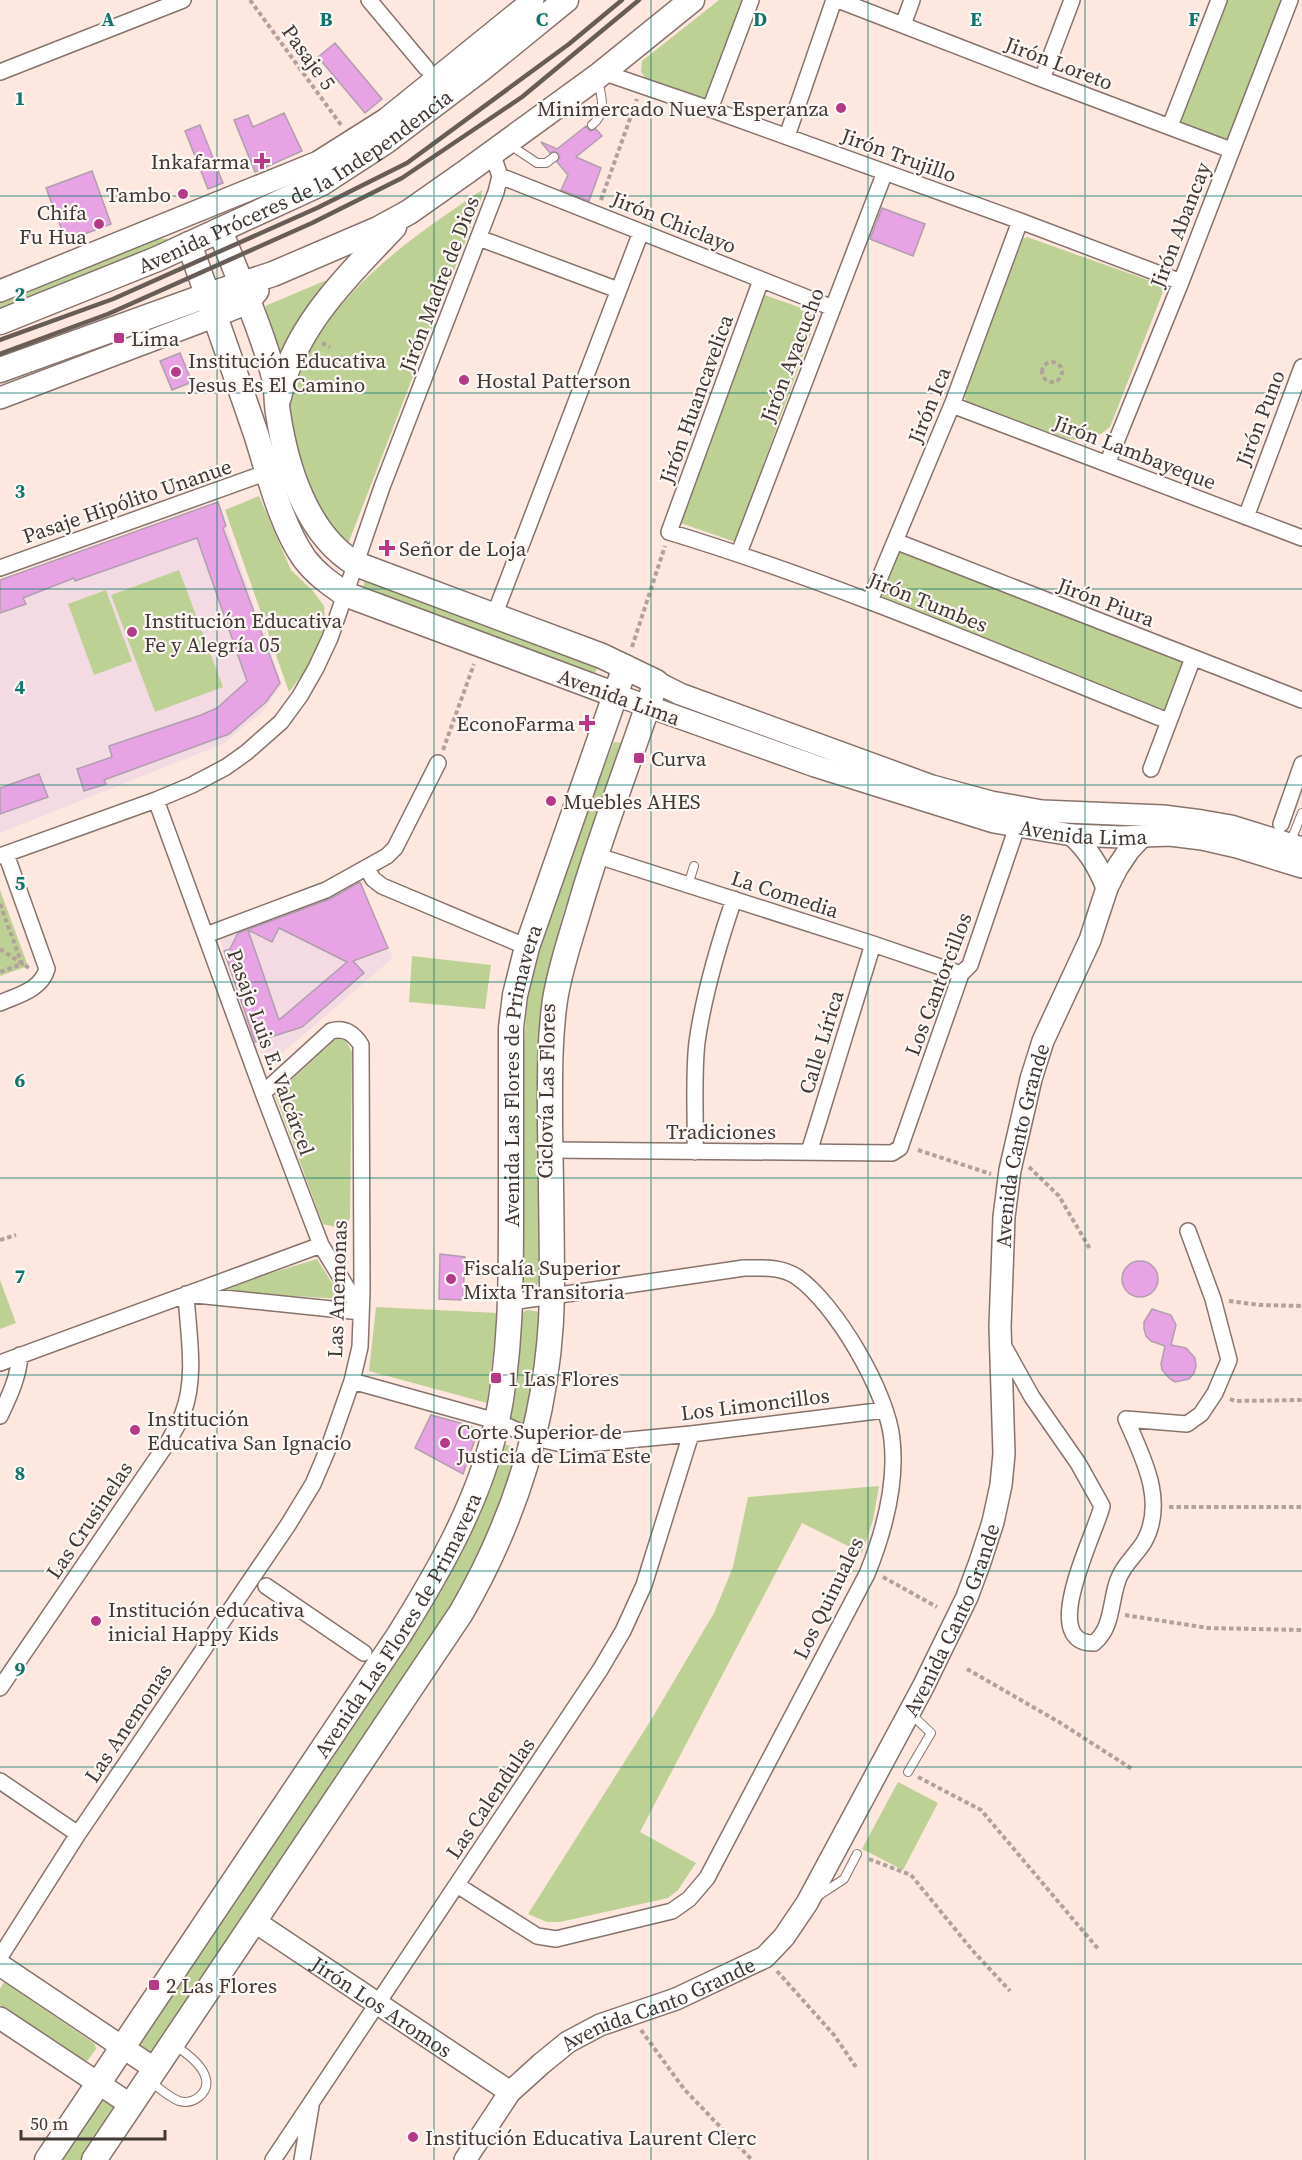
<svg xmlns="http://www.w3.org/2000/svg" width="1302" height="2160" font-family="'Source Serif 4',serif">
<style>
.education{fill:#f4dbe3}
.green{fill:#bed195}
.building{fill:#e7a3e3;stroke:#af9fae;stroke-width:1.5;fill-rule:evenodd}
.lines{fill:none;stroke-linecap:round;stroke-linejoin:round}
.lane-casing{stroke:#87736b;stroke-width:10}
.street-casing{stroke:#87736b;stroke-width:18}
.secondary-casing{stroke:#87736b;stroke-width:24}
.primary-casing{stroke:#87736b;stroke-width:27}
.path{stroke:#b2a19a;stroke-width:4;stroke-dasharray:4.5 3;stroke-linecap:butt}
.lane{stroke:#fff;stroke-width:8}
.street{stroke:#fff;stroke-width:15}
.secondary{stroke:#fff;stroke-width:21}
.primary{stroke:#fff;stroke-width:24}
.rail{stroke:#685c57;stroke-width:4.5}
.grid{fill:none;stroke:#0f766e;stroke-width:1.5;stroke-opacity:0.55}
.poi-dot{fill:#b63989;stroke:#fdf8f6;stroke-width:2}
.labels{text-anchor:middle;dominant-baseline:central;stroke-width:4.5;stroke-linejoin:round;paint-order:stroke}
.street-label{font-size:21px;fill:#413834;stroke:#fdf8f6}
.poi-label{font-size:21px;fill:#413834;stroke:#fdf8f6;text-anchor:start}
.grid-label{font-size:20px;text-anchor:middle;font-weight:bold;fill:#0f766e;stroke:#fdf8f6;stroke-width:4.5;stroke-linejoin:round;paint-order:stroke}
</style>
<rect width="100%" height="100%" fill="#fee7de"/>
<!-- education -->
<path class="education" d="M218,502l64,183 -20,27 -39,32 -223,89v-253l44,-16 3,2 16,-6 2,-4z
M360,882l33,76 -127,109 -48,-133z"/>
<!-- green -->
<path class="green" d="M719,0h24l-36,101 -61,-22 -5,-7 1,-11z
M1222,0h64l-55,148 -59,-23z
M482,190l-1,11 -133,343c-25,-26 -44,-59 -52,-95 -7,-29 -10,-42 -3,-72 2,-9 10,-19 16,-27 43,-72 105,-114 173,-160z
M1027,237l135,48 1,7 -53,135c-14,12 -27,16 -45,11l-99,-35 -2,-10 59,-154z
M154,238l15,1 3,2 -172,72v-14z
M341,274l-46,58 -14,22 -16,-48z
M762,294l56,20 -83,228 -57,-20z
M259,496l32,74 22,21 11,15 1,16 -7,25 -13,24 -16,21 -64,-182z
M900,548l288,112 -22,57 -287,-112z
M179,570l44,117 -68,25 -44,-117z
M368,577l229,87v5l-4,8 -230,-87 1,-8z
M106,590l26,71 -38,14 -26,-71z
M614,742l9,1 -60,171 -19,73 -3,27 -4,73 2,196 -5,4h-8l-5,-8v-196l8,-102 8,-30 56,-157z
M0,890l28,76 -28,10z
M412,956l79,9 -6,44 -76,-7z
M337,1038l9,3 6,11 -2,166 -4,8 -7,2 -16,-4 -48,-129z
M317,1259l25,40 -130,-8z
M0,1280l16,43 -16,6z
M376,1307l122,6 -11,90 -118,-32z
M527,1310l14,2 -13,110 -6,1 -14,-5 13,-102 2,-4z
M501,1443l19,6 -7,31 -58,123 -301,447 -4,3 -13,-6 249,-376z
M879,1486l-6,34 -11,33 -60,-30 -162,309 56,31 -18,27 -10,8 -108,24h-13l-19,-8 123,-194 63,-107 19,-46 15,-70z
M898,1782l40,21 -35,67 -41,-21z
M4,1982l91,62 1,5 -9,12 -4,-1 -83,-55v-16z
M100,2097l14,9 2,5 -32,49h-29z"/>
<!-- building -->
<path class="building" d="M335,43l47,56 -17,14 -47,-56z
M284,113l18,38 -47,21 -21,-52 14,-5 5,12z
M200,125l23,58 -15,6 -23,-58z
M586,126l4,5 6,-2 6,7 -26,21 25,11 -12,33 -28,-11 7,-15 -11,-13 3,-5 -2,-4 -4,-2 -4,2 -9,-11 16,7z
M92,171l19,53 -45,17 -20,-53z
M882,208l43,16 -12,32 -43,-17z
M180,353l12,29 -20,8 -12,-29z
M218,502l8,24 -3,2 57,155 -14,19 -37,32 -125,46 2,4 -22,7 -7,-22 35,-12 -3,-11 92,-31 16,-7 30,-27 -50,-143 -122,43 -1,-3 -51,20 3,6 -26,9v-33z
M39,774l9,23 -48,17v-26z
M360,882l28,66 -35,13 11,12 -62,54 -47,15 -31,-91 6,-2 8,-16 92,-34zM279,928l68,34 -68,58 -31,-90 24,12z
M440,1254l25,3 -2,43 -24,-1z
M1122 1279a18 18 0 1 1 36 0a18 18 0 1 1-36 0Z
M1152,1309l19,6 5,10 -5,20 15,3 9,10 1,8 -2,7 -5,6 -14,3 -5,-3 -8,-9 -1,-6 4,-18 -14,-5 -5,-5 -2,-7v-7z
M431,1415l40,11 4,6v7l-12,35 -48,-26z"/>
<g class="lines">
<!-- lane casing -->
<g class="lane-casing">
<path id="lane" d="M592,125c16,-13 9,-28 6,-45
M510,145l27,18h9l8,-6
M1290,843l12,-30
M688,885l6,-19
M908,1772l23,-39 -20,-19
M818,1896l26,-17 13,-25
M151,2082c8,6 18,15 28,19 13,4 30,-7 27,-22 -3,-14 -21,-27 -32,-34"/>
</g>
<!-- street casing -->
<g class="street-casing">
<path id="street" d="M369,0l57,68
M838,0l204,79 189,71
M903,25l9,-25
M0,72l183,-72
M602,72l108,37 310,112 161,61
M1042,79l30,-79
M710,109l41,-109
M1170,126l49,-126
M787,136l47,-136
M500,176l333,132
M479,238l139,52
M761,280l-92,252c171,52 334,123 499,189
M952,405l350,133
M1107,464l74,-182 109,-282
M1246,517l56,-150
M895,541l407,159
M739,553l146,-381
M0,568l268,-96
M870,601l82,-196 68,-184
M494,616l147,-384
M1151,769l42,-111
M156,800l107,293 58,152 40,66
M1281,824l21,-60
M595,855l278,89 88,30
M0,856l156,-56 36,-15 34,-18 21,-15 34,-30 19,-26 16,-28 14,-30 52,-151 114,-295 4,-16 -8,-23
M367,868l6,11 9,7 145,61
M206,935l120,-45 61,-34 8,-8 43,-85
M0,1003c18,-8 41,-13 47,-34l-41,-115
M550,1150l342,3 8,-5 2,-6 59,-168 9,-9 47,-138
M695,1152c1,-35 -2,-75 2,-110 7,-49 21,-96 37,-143
M809,1152l64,-208
M1002,1343l30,54 46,66 24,43c-6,27 -65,138 -8,137 19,-15 16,-42 24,-63 5,-15 18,-25 26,-38 23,-41 -2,-86 -18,-123l61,5 14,-10 14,-21 14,-33 -16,-61 -25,-68
M0,1363l321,-118
M352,1381l144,40 38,17 23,5 30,1 104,-10 194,-24
M0,1416c9,-19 19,-40 20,-61
M266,1586l98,67
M0,1688l170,-249c4,-9 10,-17 13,-26 14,-37 5,-80 3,-119l175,18
M0,1781l78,53
M457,1885l80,51 19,3 116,-28 17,-12 18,-21 160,-304c17,-42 30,-89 25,-134 -4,-47 -57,-137 -95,-163 -16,-11 -35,-9 -53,-9l-233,34
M0,1957l78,-123 210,-309 25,-41 17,-40 22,-63 8,-34 2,-56 -1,-246c-7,-11 -16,-18 -30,-14l-68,62
M273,2160l327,-490 23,-39 21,-46 47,-151
M302,2160l9,-54"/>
</g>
<!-- secondary casing -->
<g class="secondary-casing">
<g id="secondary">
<path d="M0,291l318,-129 68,-43 147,-119"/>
<path d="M0,398l216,-82 32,-13 10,-12"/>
<path d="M656,682l24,12 252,92 59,16 51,9 121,5 39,5 29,5 71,22"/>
<path id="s1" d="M616,695l199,71 179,56 78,13 49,2 49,-2 32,4 35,8 65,20"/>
<path d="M1072,835c17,15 27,32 35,53"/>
<path id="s2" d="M254,1921l256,171"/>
<path d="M0,1965l155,104"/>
<path d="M0,2018l131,87"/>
<path id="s3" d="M465,2160l45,-68 31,-28 27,-22 32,-17 76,-26 89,-42 19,-20 23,-34 116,-216 44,-90 13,-35 13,-40 8,-37 3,-31 -4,-127 4,-110 6,-47 21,-91 12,-38 47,-101 17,-52 10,-20 12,-18 13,-14"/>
</g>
</g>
<!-- primary casing -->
<g class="primary-casing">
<g id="primary">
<path d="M189,244c23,63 45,126 67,190 12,38 25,91 48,124 11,15 25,25 41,36l271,101"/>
<path id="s4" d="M0,322l157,-63 165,-76 63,-41 95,-72 86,-70"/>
<path d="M0,370l208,-75 65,-21 105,-45 31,-17 57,-40 132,-96 94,-76"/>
<path d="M279,397c15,-70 67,-119 115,-170"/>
<path id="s5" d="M47,2160l352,-525c40,-64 80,-134 97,-209 15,-70 15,-140 15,-212 0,-62 0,-124 0,-186l4,-33 12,-48 98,-280"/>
<path d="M94,2160l367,-547c56,-97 89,-205 91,-318 0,-56 -1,-113 -2,-169 0,-43 -1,-84 5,-126 5,-32 16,-63 25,-94 22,-76 51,-149 76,-224l-54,-26 -246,-92c-49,-29 -70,-97 -78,-151 -2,-12 -1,-25 -4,-36 -13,-50 -36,-99 -54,-147"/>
</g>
</g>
<!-- path -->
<path class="path" d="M250,0l91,125
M601,200l36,-101
M322,343l8,4
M1042 372a10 10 0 1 1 20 0a10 10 0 1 1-20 0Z
M632,647l33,-101
M443,750l31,-86
M0,904l22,60 -22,8
M0,949l29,19
M918,1150l73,24
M1029,1167l30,29 31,53
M0,1240l16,-5
M1229,1301l31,4 42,1
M1230,1399l5,2 67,-1
M1169,1507h133
M883,1577l54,30
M1125,1615l83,13 94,2
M967,1669l92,53 73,47
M918,1777l63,33 118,140
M869,1859l42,16 62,76 37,40
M777,1971l57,64 22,32
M641,2030l43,59 68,71"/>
<!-- lane -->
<use href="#lane" class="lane"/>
<!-- street -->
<use href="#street" class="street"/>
<!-- secondary -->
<use href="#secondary" class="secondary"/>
<!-- primary -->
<use href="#primary" class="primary"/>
<!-- rail -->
<path class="rail" d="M0,340l113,-41 204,-91 90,-45 162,-119 53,-44
M0,354l108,-40 204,-91 90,-45 120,-81 117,-97"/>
</g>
<!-- grid -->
<path class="grid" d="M217,0v2160M434,0v2160M651,0v2160M868,0v2160M1085,0v2160M0,196h1302M0,393h1302M0,589h1302M0,785h1302M0,982h1302M0,1178h1302M0,1375h1302M0,1571h1302M0,1767h1302M0,1964h1302"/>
<!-- markers -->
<g class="poi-dot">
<circle cx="841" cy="108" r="6"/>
<path d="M259 152h6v6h6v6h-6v6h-6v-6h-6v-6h6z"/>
<circle cx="183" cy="194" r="6"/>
<circle cx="99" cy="224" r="6"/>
<rect x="113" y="332" width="12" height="12" rx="3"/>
<circle cx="176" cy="372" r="6"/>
<circle cx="464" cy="380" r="6"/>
<path d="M384 539h6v6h6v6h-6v6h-6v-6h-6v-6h6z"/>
<circle cx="132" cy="632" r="6"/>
<path d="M584 714h6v6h6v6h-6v6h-6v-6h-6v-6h6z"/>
<rect x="633" y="752" width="12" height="12" rx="3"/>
<circle cx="551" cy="801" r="6"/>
<circle cx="451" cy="1279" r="6"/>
<rect x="490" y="1372" width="12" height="12" rx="3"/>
<circle cx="135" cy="1430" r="6"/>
<circle cx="445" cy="1443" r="6"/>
<circle cx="96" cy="1621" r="6"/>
<rect x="148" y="1979" width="12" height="12" rx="3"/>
<circle cx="413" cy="2137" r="6"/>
</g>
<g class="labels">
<!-- street labels -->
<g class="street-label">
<text transform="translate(309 57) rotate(54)">Pasaje 5</text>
<text transform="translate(1059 63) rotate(21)">Jirón Loreto</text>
<text transform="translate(899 155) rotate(20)">Jirón Trujillo</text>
<text stroke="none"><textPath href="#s4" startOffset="328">Avenida Próceres de la Independencia</textPath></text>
<text transform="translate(674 222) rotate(22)">Jirón Chiclayo</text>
<text transform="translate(1180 225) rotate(-69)">Jirón Abancay</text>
<text transform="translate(439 284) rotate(-69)">Jirón Madre de Dios</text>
<text transform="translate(792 355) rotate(-69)">Jirón Ayacucho</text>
<text transform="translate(696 399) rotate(-70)">Jirón Huancavelica</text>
<text transform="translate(929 405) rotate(-68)">Jirón Ica</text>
<text transform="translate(1260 418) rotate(-69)">Jirón Puno</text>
<text transform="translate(1135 452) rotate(21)">Jirón Lambayeque</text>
<text transform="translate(127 501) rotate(-19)">Pasaje Hipólito Unanue</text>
<text transform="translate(928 602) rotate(22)">Jirón Tumbes</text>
<text transform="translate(1106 602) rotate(21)">Jirón Piura</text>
<text transform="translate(619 697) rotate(20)">Avenida Lima</text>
<text stroke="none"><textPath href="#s1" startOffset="489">Avenida Lima</textPath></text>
<text transform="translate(785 894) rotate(18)">La Comedia</text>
<text transform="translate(938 984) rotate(-69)">Los Cantorcillos</text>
<text transform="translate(821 1042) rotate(-73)">Calle Lírica</text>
<text transform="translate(271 1052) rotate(70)">Pasaje Luis E. Valcárcel</text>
<text stroke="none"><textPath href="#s5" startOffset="1216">Avenida Las Flores de Primavera</textPath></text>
<text transform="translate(546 1091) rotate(-89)">Ciclovía Las Flores</text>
<text x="721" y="1131">Tradiciones</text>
<text stroke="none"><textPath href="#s3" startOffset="1246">Avenida Canto Grande</textPath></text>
<text transform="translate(337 1289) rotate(-88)">Las Anemonas</text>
<text transform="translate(755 1404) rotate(-7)">Los Limoncillos</text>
<text transform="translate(89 1520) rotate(-56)">Las Crusinelas</text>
<text transform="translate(828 1598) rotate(-64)">Los Quinuales</text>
<text stroke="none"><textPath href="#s3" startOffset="760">Avenida Canto Grande</textPath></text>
<text stroke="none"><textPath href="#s5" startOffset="640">Avenida Las Flores de Primavera</textPath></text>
<text transform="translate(128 1723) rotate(-56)">Las Anemonas</text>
<text transform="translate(490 1798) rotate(-56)">Las Calendulas</text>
<text stroke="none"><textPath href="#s3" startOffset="256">Avenida Canto Grande</textPath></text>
<text stroke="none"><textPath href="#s2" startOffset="154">Jirón Los Aromos</textPath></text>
</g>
<!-- poi labels -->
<g class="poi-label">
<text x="829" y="108" text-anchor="end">Minimercado Nueva Esperanza</text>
<text x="250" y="161" text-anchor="end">Inkafarma</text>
<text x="171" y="194" text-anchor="end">Tambo</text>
<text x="87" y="212" text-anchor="end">Chifa<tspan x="87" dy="24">Fu Hua</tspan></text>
<text x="131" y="338">Lima</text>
<text x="188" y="360">Institución Educativa<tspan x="188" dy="24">Jesus Es El Camino</tspan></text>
<text x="476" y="380">Hostal Patterson</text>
<text x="399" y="548">Señor de Loja</text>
<text x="144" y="620">Institución Educativa<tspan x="144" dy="24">Fe y Alegría 05</tspan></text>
<text x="575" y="723" text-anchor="end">EconoFarma</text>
<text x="651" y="758">Curva</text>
<text x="563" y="801">Muebles AHES</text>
<text x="463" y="1267">Fiscalía Superior<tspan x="463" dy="24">Mixta Transitoria</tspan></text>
<text x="508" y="1378">1 Las Flores</text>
<text x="147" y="1418">Institución<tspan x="147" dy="24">Educativa San Ignacio</tspan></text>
<text x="457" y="1431">Corte Superior de<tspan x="457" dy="24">Justicia de Lima Este</tspan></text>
<text x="108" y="1609">Institución educativa<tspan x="108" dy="24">inicial Happy Kids</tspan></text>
<text x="166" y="1985">2 Las Flores</text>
<text x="425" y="2137">Institución Educativa Laurent Clerc</text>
</g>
</g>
<g class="grid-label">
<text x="108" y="26">A</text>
<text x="326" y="26">B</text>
<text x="542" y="26">C</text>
<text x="760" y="26">D</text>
<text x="976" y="26">E</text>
<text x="1194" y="26">F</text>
<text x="20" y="105">1</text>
<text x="20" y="301">2</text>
<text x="20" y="498">3</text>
<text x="20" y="694">4</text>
<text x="20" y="890">5</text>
<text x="20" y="1087">6</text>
<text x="20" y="1283">7</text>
<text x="20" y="1480">8</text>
<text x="20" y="1676">9</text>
</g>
<!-- scale -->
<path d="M21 2130v9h144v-9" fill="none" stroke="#413834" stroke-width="3"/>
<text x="30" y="2130" font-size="18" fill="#413834" stroke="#fdf8f6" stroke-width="4.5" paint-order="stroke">50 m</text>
</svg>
